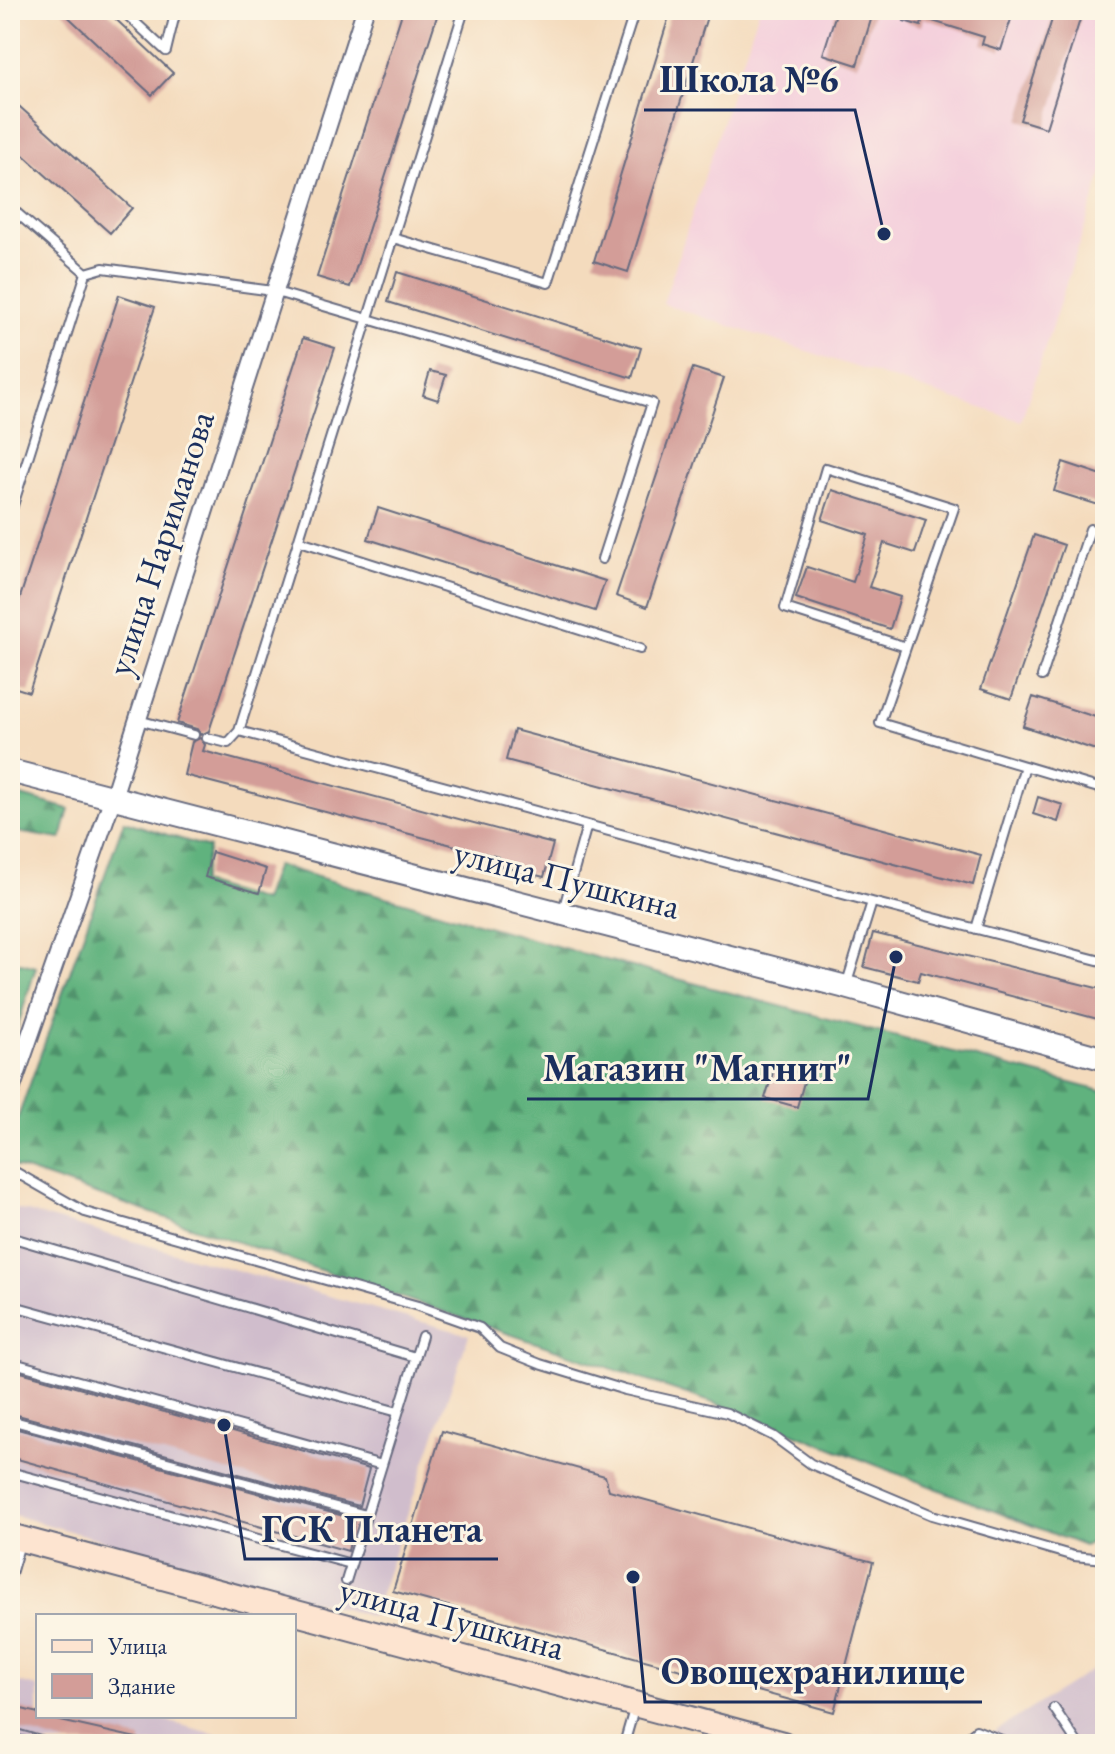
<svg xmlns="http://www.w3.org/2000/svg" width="1115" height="1754" font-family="'EB Garamond',serif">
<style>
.built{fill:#f4cfdc}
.industrial{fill:#d0bdcc}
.forest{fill:url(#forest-firs);stroke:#3e706e;stroke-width:2}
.building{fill:#d39d98}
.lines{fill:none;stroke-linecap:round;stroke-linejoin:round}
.service-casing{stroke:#676b7f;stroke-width:12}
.minor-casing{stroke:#676b7f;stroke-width:20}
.tertiary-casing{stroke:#676b7f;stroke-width:26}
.secondary-casing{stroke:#676b7f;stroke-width:28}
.service{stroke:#fff;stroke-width:8}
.minor{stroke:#fff;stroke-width:16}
.tertiary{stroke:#fff;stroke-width:22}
.secondary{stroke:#fde4d0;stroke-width:24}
.labels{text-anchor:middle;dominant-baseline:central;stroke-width:6;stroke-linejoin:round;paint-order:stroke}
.street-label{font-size:36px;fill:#1b2f5e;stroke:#fcf5e5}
.leader{fill:none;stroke:#1b2f5e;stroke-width:3}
.callout-dot{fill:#1b2f5e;stroke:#fcf5e5;stroke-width:3}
.callout-label{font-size:38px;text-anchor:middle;font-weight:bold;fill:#1b2f5e;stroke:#fcf5e5;stroke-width:6;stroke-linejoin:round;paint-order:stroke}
</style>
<defs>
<pattern id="forest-firs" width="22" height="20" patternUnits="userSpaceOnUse" patternTransform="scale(2)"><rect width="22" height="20" fill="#60b27e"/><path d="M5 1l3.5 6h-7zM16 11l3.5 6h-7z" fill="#4e916a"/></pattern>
</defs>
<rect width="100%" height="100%" fill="#fcf5e5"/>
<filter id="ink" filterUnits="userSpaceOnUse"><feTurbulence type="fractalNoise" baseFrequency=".0125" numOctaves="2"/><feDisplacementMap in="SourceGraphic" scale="16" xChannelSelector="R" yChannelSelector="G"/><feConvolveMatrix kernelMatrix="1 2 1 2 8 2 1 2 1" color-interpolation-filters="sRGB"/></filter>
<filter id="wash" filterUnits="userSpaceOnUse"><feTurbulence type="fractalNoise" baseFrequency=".006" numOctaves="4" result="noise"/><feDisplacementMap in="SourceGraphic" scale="32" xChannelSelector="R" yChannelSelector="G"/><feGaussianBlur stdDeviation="1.8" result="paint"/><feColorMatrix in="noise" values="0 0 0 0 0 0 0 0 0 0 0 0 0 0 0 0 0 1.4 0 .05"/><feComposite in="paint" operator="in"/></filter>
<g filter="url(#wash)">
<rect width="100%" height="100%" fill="#f4dbbd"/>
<!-- built -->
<path class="built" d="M759,10h346v155l-84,256 -358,-117z"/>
<!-- industrial -->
<path class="industrial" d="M10,1207l459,128 -97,282 -362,-103z
M1105,1662v82h-115l1,-10z
M10,1680l28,7v29h109l106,28h-243z"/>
<!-- forest -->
<path class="forest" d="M10,793l59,16 -8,30 -51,-8z
M124,821l85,27 -8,35 62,18 13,-36 315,91 514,136v443l-21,11 -347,-135 -727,-246v-25z
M10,960l26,7 -26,84z"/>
<g id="blocks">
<!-- building -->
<path class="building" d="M61,10h45l67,63 -21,22z
M403,10h36l-89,277 -33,-10z
M671,10h38l-81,262 -34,-11z
M837,10h37l-17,55 -34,-11z
M908,10h106l-13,40 -19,-6 2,-7 -61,-19 -2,8 -17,-5z
M1055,10h28l-37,118 -26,-8z
M10,98l122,110 -22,25 -100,-90z
M397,272l244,76 -9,30 -244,-76z
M119,295l36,12 -126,385 -19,-6v-58z
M303,338l32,10 -126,383 -8,4 -4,-6 -20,-6z
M693,368l31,10 -77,229 -31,-11z
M430,371l16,4 -8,25 -15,-5z
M1063,462l42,14v31l-51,-16z
M832,490l94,30 -11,33 -31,-10 -15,44 31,10 -10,32 -94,-31 11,-31 46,15 15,-47 -46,-15z
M378,508l227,73 -10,30 -227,-72z
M1034,535l30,10 -53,154 -30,-10z
M1033,697l72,23v33l-82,-27z
M514,730l467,125 -8,30 -467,-125z
M200,738l5,7 -2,6 350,93 -9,33 -48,-12 2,-8 -314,-82 8,-33z
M1038,797l25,8 -5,17 -25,-8z
M212,852l54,17 -7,24 -54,-16z
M873,933l232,57v31l-184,-49 -3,9 -54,-14z
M775,1066l31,9 -9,32 -32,-9z
M10,1369l359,100 -10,37 -349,-93z
M10,1427l345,92 -7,32 -338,-94z
M442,1431l163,45 4,14 264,72 -39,150 -441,-121z
M10,1706l28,7v3l103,23v5h-73l-58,-17z"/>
</g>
</g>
<g filter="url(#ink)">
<use href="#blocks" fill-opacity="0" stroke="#676b7f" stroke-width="2"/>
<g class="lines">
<!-- service casing -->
<g class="service-casing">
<path id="service" d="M122,10l44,41 10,-41
M10,207l76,66
M393,238l155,45 87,-273
M10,515l76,-242 17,-5 170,23 379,112 -50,156
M300,541l340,108
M906,647l-121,-39 41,-140 128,40 -74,215 225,67
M1042,676l48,-147 15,5
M138,720l56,15
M239,731l225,-721
M207,738l21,5 11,-12 633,171 -26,84
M872,902l233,60
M562,914l25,-89
M976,929l49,-163
M10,1169l75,43 333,94 62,22 20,20 40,16 85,26 102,23 46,23 38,28 121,51 142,41 31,3
M10,1237l405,120
M10,1305l388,107
M10,1362l372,103
M10,1420l356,95
M10,1472l341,92
M10,1577l11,-37
M346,1581l76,-245
M1054,1708l24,36
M10,1738l24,6
M624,1744l11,-38
M960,1744l16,-14 36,14"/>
</g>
<!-- minor casing -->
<g class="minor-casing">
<path id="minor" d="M10,1093l102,-293 253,-790"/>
</g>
<!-- tertiary casing -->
<g class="tertiary-casing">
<path id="tertiary" d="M10,771l836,216 259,72"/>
</g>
<!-- secondary casing -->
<g class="secondary-casing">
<path id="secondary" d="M10,1536l773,208"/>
</g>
<!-- service -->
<use href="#service" class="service"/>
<!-- minor -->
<use href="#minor" class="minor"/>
<!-- tertiary -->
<use href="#tertiary" class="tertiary"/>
<!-- secondary -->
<use href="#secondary" class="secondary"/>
</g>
</g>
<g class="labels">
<!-- street labels -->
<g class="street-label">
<text transform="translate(160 543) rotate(-72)">улица Нариманова</text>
<text transform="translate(567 879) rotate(14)">улица Пушкина</text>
<text transform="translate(452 1618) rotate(15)">улица Пушкина</text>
</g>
</g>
<!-- callouts -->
<path class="leader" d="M884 234L855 110H644M896 957L868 1099H527M224 1425L245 1559H498M633 1577L645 1702H982"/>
<g class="callout-dot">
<circle cx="884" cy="234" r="8"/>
<circle cx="896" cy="957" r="8"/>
<circle cx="224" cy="1425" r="8"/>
<circle cx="633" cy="1577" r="8"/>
</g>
<g class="callout-label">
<text x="749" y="92">Школа №6</text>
<text x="697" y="1081">Магазин "Магнит"</text>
<text x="372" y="1542">ГСК Планета</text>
<text x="813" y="1684">Овощехранилище</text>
</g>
<!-- margin -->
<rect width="1115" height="1754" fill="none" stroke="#fcf5e5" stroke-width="40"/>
<!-- legend -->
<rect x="36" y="1614" width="260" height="104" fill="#fcf5e5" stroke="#a2a6af" stroke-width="2"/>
<rect x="52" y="1640" width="40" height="12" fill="#fde4d0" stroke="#a2a6af" stroke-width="2"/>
<text x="108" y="1654" font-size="24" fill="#1b2f5e">Улица</text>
<rect x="52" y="1674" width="40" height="24" fill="#d39d98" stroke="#a2a6af" stroke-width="2"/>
<text x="108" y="1694" font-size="24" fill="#1b2f5e">Здание</text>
</svg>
